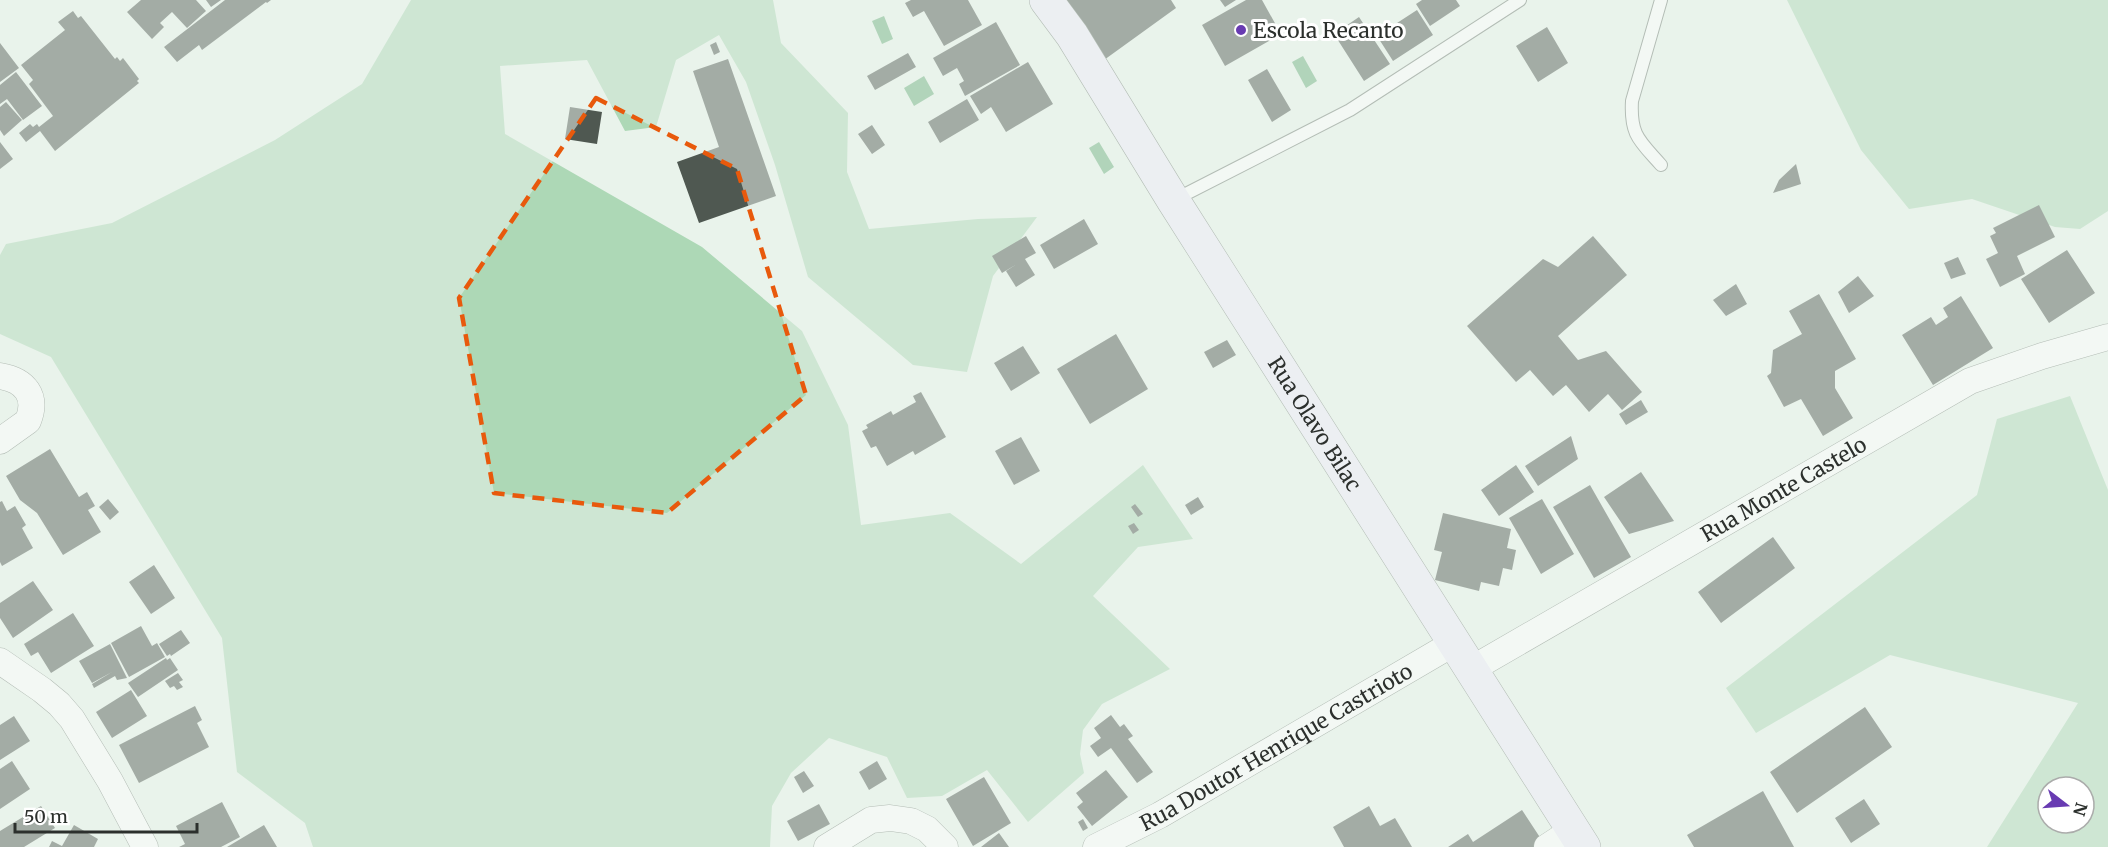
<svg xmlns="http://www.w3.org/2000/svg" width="2108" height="847" font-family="Merriweather,serif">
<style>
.green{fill:#add8b6;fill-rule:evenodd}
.water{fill:#6eb07f}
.building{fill:#4f5851}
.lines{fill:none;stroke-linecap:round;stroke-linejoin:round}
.service-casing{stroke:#737d75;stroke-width:14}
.minor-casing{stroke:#737d75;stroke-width:27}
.secondary-casing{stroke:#737d75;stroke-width:34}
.service{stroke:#fff;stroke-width:12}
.minor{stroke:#fff;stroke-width:26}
.secondary{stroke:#efecfa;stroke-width:33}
.marked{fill:none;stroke:#e8590c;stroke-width:4.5;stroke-dasharray:12 8;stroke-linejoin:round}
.poi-dot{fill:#683bb2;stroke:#fff;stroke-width:2}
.labels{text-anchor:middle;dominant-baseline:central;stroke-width:6;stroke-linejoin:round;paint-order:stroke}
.poi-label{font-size:21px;fill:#2c302d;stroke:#fff;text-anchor:start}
.street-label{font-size:21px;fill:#2c302d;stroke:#fff}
</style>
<rect width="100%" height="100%" fill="#e9f3eb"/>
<!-- green -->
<path class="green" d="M411,0h362l8,43 67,70 -1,59 22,57 109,-10 59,-2 -44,59 -26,96 -54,-7 -105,-88 -33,-112 -29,-83 -27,-47 -43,25 -20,67 -31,4 -38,-71 -87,6 5,68 197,113 100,84 46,94 13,100 89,-12 71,51 122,-99 50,74 -55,8 -45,49 77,73 -68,35 -19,26 -3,24 4,19 -56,49 -41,-52 -45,26 -35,2 -20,-41 -58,-19 -38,35 -19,33 -2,41h-457l-8,-24 -68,-51 -15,-134 -171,-281 -51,-23v-79l6,-11 106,-21 163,-83 87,-56z
M1787,0h321v211l-28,18 -25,-2 -83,-28 -63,10 -48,-59z
M2070,396l38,94v357h-121l91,-144 -188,-48 -134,78 -30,-45 251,-193 20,-76zM2048,787h36v36h-36z"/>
<!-- water -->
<path class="water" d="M884,16l9,23 -11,5 -10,-23z
M1303,56l14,25 -11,7 -14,-26z
M924,76l10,18 -20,12 -10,-18z
M1099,142l15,25 -10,7 -15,-26z"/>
<!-- building -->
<path class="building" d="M141,0h55l10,11 -19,17 -15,-16 -12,11 4,4 -12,12 -25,-27z
M206,0h15l-10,7z
M225,0h46l-4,3 -1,-1 -64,48 -3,-5 -22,17 -13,-15z
M911,0h57l14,25 -38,21 -20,-35 -11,6 -8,-14z
M1065,0h106l5,8 -72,52z
M1220,0h16l-11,7z
M1246,0h16l19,34 -56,32 -23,-41z
M1422,0h34l4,6 -30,20 -14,-22z
M1417,10l16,25 -40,26 -16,-25z
M73,11l5,7 3,-2 34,43 2,-2 3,4 3,-3 16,21 -2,2 2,2 -84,68 -15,-20 -14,11 -7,-9 11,-9 3,3 4,-3 2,3 14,-11 -24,-32 4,-4 -12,-15 44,-35 -7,-8z
M1359,17l31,47 -26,17 -30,-47z
M996,22l24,43 -55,31 -6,-12 5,-3 -7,-13 -14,8 -10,-18z
M1547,27l21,36 -30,19 -22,-36z
M716,42l4,10 -6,3 -4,-10z
M0,43l19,25 -19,14z
M908,53l8,14 -41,23 -8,-14z
M728,59l48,137 -77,27 -22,-61 42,-15 -26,-76z
M1028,62l25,42 -47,28 -15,-25 -10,7 -11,-18z
M1267,69l24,41 -19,12 -24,-42z
M16,72l26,34 -19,14 -16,-21 -7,5v-19z
M967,99l12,21 -39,23 -12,-21z
M6,102l16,18 -18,16 -4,-6v-23z
M570,107l32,5 -5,32 -32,-5z
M872,125l13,20 -13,9 -14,-20z
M0,142l13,17 -13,10z
M1796,164l5,20 -28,9 6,-13z
M2039,205l16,32 -38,19 8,18 -25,13 -14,-28 12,-6 -8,-17 6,-3 -3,-5z
M1084,219l14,25 -44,25 -14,-24z
M1026,236l10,17 -11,6 10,16 -19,12 -10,-16 11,-7 -15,9 -10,-17z
M1593,236l34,39 -69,61 20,24 28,-9 36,41 -20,18 -14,-16 -19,18 -23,-27 -13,11 -23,-26 -14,12 -49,-56 76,-67 15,8z
M2067,250l28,43 -46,30 -28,-44z
M1958,257l8,17 -15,5 -7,-16z
M1858,276l16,20 -25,17 -11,-21z
M1736,284l11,20 -21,12 -13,-16z
M1819,294l37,65 -21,12v17l18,30 -30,18 -22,-37 -17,8 -17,-31 4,-3 2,-23 29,-16 -13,-23z
M1961,296l32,52 -60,37 -31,-50 29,-18 5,8 12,-8 -5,-9z
M1116,334l32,55 -58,35 -33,-55z
M1227,340l9,15 -23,13 -9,-16z
M1023,346l17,27 -29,18 -17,-28z
M921,392l25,45 -31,18 -2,-4 -26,15 -11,-20 -5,2 -9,-17 6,-3 -2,-3 25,-14 2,4 23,-13 -3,-6z
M1641,400l7,12 -22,13 -7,-11z
M1571,436l7,23 -40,27 -13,-20z
M1021,437l19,34 -26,14 -19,-34z
M50,449l29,48 8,-5 8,14 -7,4 13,22 -38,23 -26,-42 -17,-13 -14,-24z
M1516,465l18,27 -35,24 -18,-26z
M1641,472l33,49 -45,13 -25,-37z
M1590,485l41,72 -37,21 -41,-71z
M1198,497l6,10 -13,8 -6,-10z
M108,499l11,13 -9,8 -11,-13z
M1542,499l32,55 -33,20 -32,-56z
M2,501l5,10 8,-5 11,19 -4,3 11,20 -31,18 -2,-4v-60z
M1135,504l8,10 -5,3 -7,-10z
M1443,513l68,16 -4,19 9,2 -4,20 -9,-2 -4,18 -18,-4 -2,9 -44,-11 7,-28 -8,-2z
M1134,523l5,7 -6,4 -5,-8z
M1773,537l22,31 -74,55 -23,-31z
M154,565l21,33 -24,16 -22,-32z
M33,581l20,29 -40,28 -13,-20v-15z
M73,613l21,33 -43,27 -13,-21 -7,4 -7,-12z
M141,626l11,20 5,-3 8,14 -36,20 -18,-34z
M181,630l9,13 -19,13 -1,-2 -3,2 -8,-12z
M110,644l17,34 -10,2 -2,-4 -21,12 -2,-4 20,-12 -20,11 -13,-22z
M166,658l1,2 3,-2 8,12 -40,27 -10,-14z
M178,673l5,7 -4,2 4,5 -6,3 -3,-4 -4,2 -5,-7z
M131,690l16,26 -35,22 -16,-26z
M195,706l7,14 -5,3 12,24 -70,36 -20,-38z
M1865,707l27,40 -95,66 -27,-41z
M1111,715l9,12 4,-3 9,12 -5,3 25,33 -16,11 -26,-35 -13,9 -8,-11 11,-8 -7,-10z
M14,716l16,25 -30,19v-35z
M12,761l18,28 -30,20v-40z
M877,761l10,18 -18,11 -10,-18z
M1106,770l22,27 -36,29 -15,-19 6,-5 -7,-9z
M804,771l10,15 -11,7 -9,-16z
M984,777l27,46 -38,23 -27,-47z
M1763,791l31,56h-100l-7,-12z
M1864,799l16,25 -29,19 -16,-25z
M222,802l18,35 -19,10h-42l6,-3 -9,-18z
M819,804l11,20 -32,17 -11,-20z
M41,806l14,22 -31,19h-24v-16z
M1369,806l11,20 15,-8 17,29h-68l-11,-20z
M1522,810l21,32 -9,5h-86l20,-13 5,8z
M1083,819l5,9 -5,3 -5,-9z
M74,825l24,14 -4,8h-45l3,-6 10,5z
M264,825l13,22h-50z
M999,833l10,14h-28z"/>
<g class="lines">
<!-- service casing -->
<g class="service-casing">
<path id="service" d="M1661,0l-29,101c-2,35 8,40 29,64
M1174,200l176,-90 170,-110"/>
</g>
<!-- minor casing -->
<g class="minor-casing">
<g id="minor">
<path d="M0,376c25,4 38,20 28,45l-28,20"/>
<path d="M0,661l42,29 17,14 13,15 38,62 35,66"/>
<path id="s1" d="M1470,670l500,-289 72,-25 66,-19"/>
<path d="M827,847l44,-27 19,-2 21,3 16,8 18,18"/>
<path id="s2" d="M1096,847l64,-32 294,-172"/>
<path d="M1547,847l26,-17"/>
</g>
</g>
<!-- secondary casing -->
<g class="secondary-casing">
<g id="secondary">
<path id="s3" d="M1046,0l26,35 101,165 411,647"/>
</g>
</g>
<!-- service -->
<use href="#service" class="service"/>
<!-- minor -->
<use href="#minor" class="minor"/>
<!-- secondary -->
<use href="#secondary" class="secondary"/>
</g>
<!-- marked area -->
<path d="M0 0H2108V847H0ZM596,98l141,71 69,226 -139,118 -173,-20 -35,-195z" fill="#e9f3eb" fill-opacity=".55" fill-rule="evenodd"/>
<path class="marked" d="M596,98l141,71 69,226 -139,118 -173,-20 -35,-195z"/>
<!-- markers -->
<circle class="poi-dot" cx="1241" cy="30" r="6"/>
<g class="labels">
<!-- poi labels -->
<g class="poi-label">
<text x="1253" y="30">Escola Recanto</text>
</g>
<!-- street labels -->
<g class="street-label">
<text stroke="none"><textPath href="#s3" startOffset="502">Rua Olavo Bilac</textPath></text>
<text stroke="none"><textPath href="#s1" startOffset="362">Rua Monte Castelo</textPath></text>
<text stroke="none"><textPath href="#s2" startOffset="206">Rua Doutor Henrique Castrioto</textPath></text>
</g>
</g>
<!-- north arrow -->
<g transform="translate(2066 805) rotate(107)"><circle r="28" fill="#ffffff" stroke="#abacab" stroke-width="1.5"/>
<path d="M0-4.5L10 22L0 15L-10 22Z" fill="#683bb2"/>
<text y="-9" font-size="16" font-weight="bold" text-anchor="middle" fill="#2c302d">N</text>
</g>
<!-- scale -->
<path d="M15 823v9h182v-9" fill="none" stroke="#2c302d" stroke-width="3"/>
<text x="24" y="823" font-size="18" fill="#2c302d" stroke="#ffffff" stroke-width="4.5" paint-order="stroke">50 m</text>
</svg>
